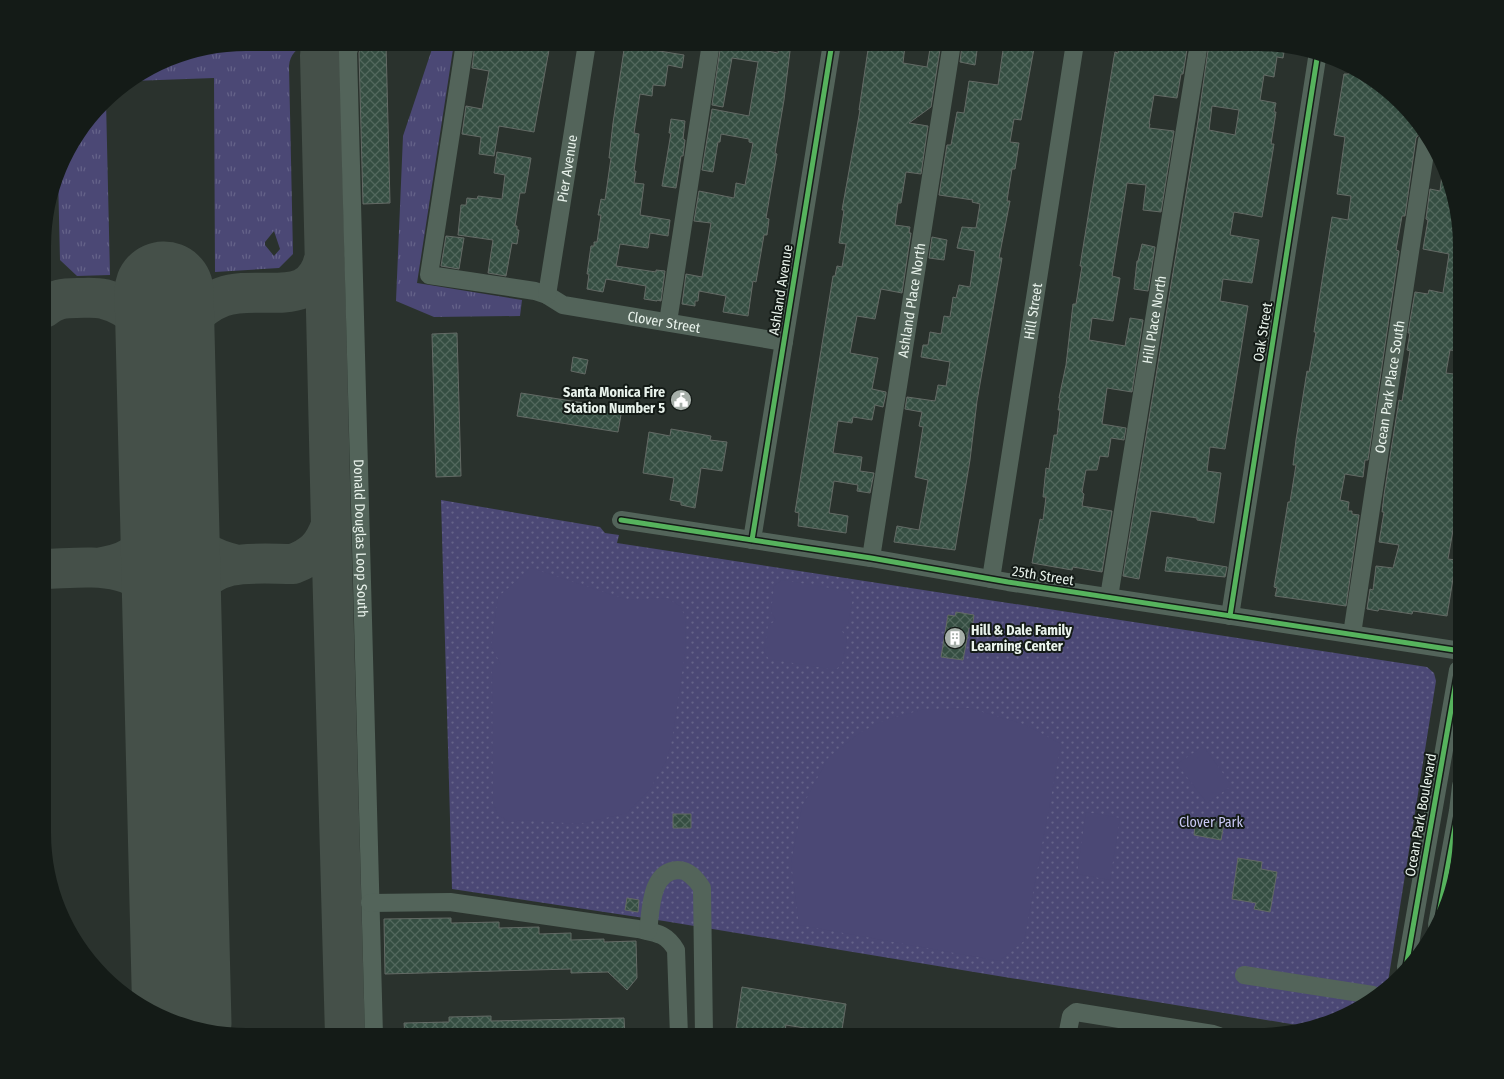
<svg xmlns="http://www.w3.org/2000/svg" width="1504" height="1079" font-family="'Fira Sans Condensed',sans-serif">
<style>
.grass{fill:url(#grass-tufts);fill-rule:evenodd}
.park{fill:url(#park-dots)}
.pitch{fill:#4b4875}
.lines{fill:none;stroke-linecap:round;stroke-linejoin:round}
.taxiway{stroke:#455049;stroke-width:40}
.runway{stroke:#455049;stroke-width:99}
.building{fill:url(#building-cross-hatch);stroke:#636a65;fill-rule:evenodd}
.minor{stroke:#53645a;stroke-width:18}
.cycleway-casing{stroke:#141b17;stroke-width:8}
.cycleway{stroke:#56b35d;stroke-width:5}
.labels{text-anchor:middle;dominant-baseline:central;stroke-width:4;stroke-linejoin:round;paint-order:stroke}
.street-label{font-size:14px;fill:#e9f3ec;stroke:#141b17}
.poi-label{font-size:14px;font-weight:bold;fill:#e9f3ec;stroke:#141b17;text-anchor:end}
.park-label{font-size:14px;fill:#cac9f4;stroke:#141b17}
</style>
<defs>
<pattern id="grass-tufts" width="24" height="20" patternUnits="userSpaceOnUse" patternTransform="scale(1.25)"><rect width="24" height="20" fill="#4b4875"/><path d="M3 7l-1-3M5 7V3M7 7l1-3M15 17l-1-3M17 17v-4M19 17l1-3" fill="none" stroke="#656389"/></pattern>
<pattern id="park-dots" width="8" height="8" patternUnits="userSpaceOnUse" patternTransform="scale(1.25)"><rect width="8" height="8" fill="#4b4875"/><path d="M2 2h.1M6 6h.1" fill="none" stroke="#656389" stroke-width="1.8" stroke-linecap="round"/></pattern>
<pattern id="building-cross-hatch" width="8" height="8" patternUnits="userSpaceOnUse" patternTransform="scale(1.25)"><rect width="8" height="8" fill="#354e42"/><path d="M0 0l8 8M0 8l8-8" fill="none" stroke="#52685d"/></pattern>
</defs>
<rect width="100%" height="100%" fill="#2a322d"/>
<!-- grass -->
<path class="grass" d="M247,43h59c-9,6 -16,11 -17,23l4,188 -14,14 -64,4 -1,-194 -82,3 37,-23zM274,231l6,18 -6,7 -9,-11v-3z
M434,43h20l-37,240 105,17 -2,16 -86,1 -38,-16 7,-165z
M106,101l4,174 -33,1 -17,-16 -2,-85 6,-19z"/>
<!-- park -->
<path class="park" d="M441,500l159,27 5,6 14,2 -2,8 810,124 7,6 2,8 -48,301 -40,33 -45,11 -639,-105 -212,-32z"/>
<!-- pitch -->
<path class="pitch" d="M531,568l97,32 39,-2 13,8 6,12 -1,36 -13,86 -6,21 -16,28 -23,24 -48,11 -55,-4 -14,2 -12,-7 -5,-12 -1,-137 9,-2 -10,-17 7,-50z
M782,580l66,11 5,7 -5,26 -7,6 6,8 -5,26 -7,6 -66,-11 -5,-7 4,-26 8,-6 -5,-8 3,-26z
M969,708l57,17 35,19 -37,197 -25,20 -200,-36 -8,-63 11,-55 26,-49 33,-26 24,-12 36,-10z
M1202,747h2l26,36v4l-23,16 -30,-39z
M1086,812l34,6 -10,62 -33,-6z"/>
<g class="lines">
<!-- taxiway -->
<path class="taxiway" d="M320,55l11,470 14,511
M44,308c10,-9 20,-10 33,-10 9,0 18,-1 27,1 24,6 48,27 61,47
M165,362c14,-27 27,-54 57,-65 38,-14 92,16 103,-42
M168,487c4,13 6,26 11,38 12,24 34,35 59,40
M103,567c31,-5 53,-22 61,-53 3,-8 3,-18 4,-27
M44,569c45,-1 96,-11 120,39 4,9 6,20 8,30
M172,638c9,-32 22,-64 58,-72 19,-4 43,-2 63,-2 21,-8 30,-17 38,-39
M180,975l12,37 12,17"/>
<!-- runway -->
<path class="runway" d="M164,291l18,733"/>
</g>
<!-- building -->
<path class="building" d="M475,43h69l-1,6 6,1 -15,82 -35,-6 -5,30 -15,-2 2,-17 -19,-3 4,-28 16,3 7,-38 -17,-3z
M625,43h29l-1,7 31,5 -2,13 -14,-3 -3,21 -12,-1 -1,11 -12,-2 -6,39 5,1 -5,37h2l-2,12 10,1 -4,31 30,5 -2,16 -18,-3 -2,15 -28,-4 -4,22 40,6v-2l9,1 -4,30 -4,-1v1l-13,-2 2,-13 -40,-7 -3,13 -16,-3 2,-15h-2l4,-28h3v-4h3l4,-27h-3l3,-16 4,1 6,-42h-2l4,-35z
M721,43h36l-1,6 22,4 1,-10h12l-7,57 -9,53 2,1 -11,64 3,1 -2,16h-3l-8,47 -3,-1 -5,35 -25,-4 3,-16 -27,-5 -1,10h-3v5l-13,-2 4,-30 16,3 9,-54 -17,-2 5,-30 35,7 2,-15 9,2 8,-42 -4,-1v-3l-28,-5 -1,8h-2l-5,30 -11,-2 10,-61 37,7 9,-54 -26,-4 -9,49 -11,-2z
M869,43l36,3 -2,17 24,4 4,-24h10l-10,64 -22,16 19,3 -7,48 -15,-2 -5,31h-3l-3,22 15,2 -1,6h2l-9,60 -21,-4 -6,30 -18,-3 -7,37 28,5 -6,31 14,3v2l-3,13 -8,-2 -3,15 -19,-3 -1,6 -14,-2 -5,32 29,4 -2,14 14,2 -4,20 -13,-2 1,-6 -24,-4 -5,32 19,3 -2,17 -48,-7 1,-13 -4,-1 38,-236h2l2,-10 5,1 4,-23 -7,-1 5,-33h-2l18,-100h-1z
M966,43h12l-3,22 -15,-3 2,-16 3,1z
M1004,43h31l-14,77 -7,-1 -4,23 9,1 -4,26h-3l-4,25 -1,7h3l-11,57h3l-25,143 -7,59 -15,90 -61,-8 3,-16 22,4 9,-50 -13,-3 8,-50 -4,-1 3,-14 -17,-3 2,-12 28,4 3,-16 8,1 4,-24 -29,-5 2,-12h5l2,-13 11,2 3,-18 6,1 3,-20 3,1 3,-13 11,2 5,-36 -18,-3 5,-21 14,1 4,-24 -8,-2 1,-2 -34,-5 8,-50h4l6,-33 7,1 5,-32 29,4z
M1120,43h28l39,6 -4,25h-2l-4,24 -23,-3 -5,29h1l-1,4 25,3 -13,81 -18,-2 3,-25 -19,-2 -15,93 8,2 -7,43 -21,-3 -3,22 36,6 5,-28 13,2 -11,72 -25,-4 -5,36 24,4 -2,12 -13,-2 -3,19 -8,-1 -3,14h-11l-4,22 2,2 -2,12 30,5 -10,61 -29,-5 -1,3 -40,-7 8,-44 3,1 3,-23h-3l3,-29 3,1 5,-34h3l3,-25h-2l2,-12h-1l7,-33 7,-61h3l6,-38h-2l34,-209 1,-5 3,1z
M1209,43h62l14,3 -2,12 -6,-1 -3,20 -10,-2 -4,25 16,3 -2,9h2l-5,32h3l-12,73 -28,-5 -4,23 29,5 -7,43 -29,-4 -3,22 28,5 -23,143 -15,-2 -3,24 14,2 -7,50 -17,-3v-2l-46,-7 -12,68 -16,-3 75,-455zM1212,106l27,4 -4,25 -26,-5z
M361,44h25l4,159 -27,1 -4,-151z
M1350,68l32,17 39,47 -5,6 -11,78h-3l-6,34 3,1 -31,209h-3l-2,17 -18,-3 -5,26 9,2 -1,9h4v3l7,1 -13,91 -71,-10 2,-8 -3,-1 14,-85h2l6,-37h-3l3,-25 11,-69 2,1 6,-34 1,-6h-2l18,-115 16,3 3,-24 -14,-2 8,-57 -11,-2 10,-61h5z
M671,119l14,2 -2,18 2,1 -2,16h-2l-5,32 -14,-2 9,-53h-2z
M497,152l34,6 -6,35h-5l-5,33h2v4h2l-2,14 -5,-1 -6,33 -18,-3 5,-33 -35,-5 3,-30h5l1,-7 10,1 1,-3 24,3 3,-24 -11,-2z
M1443,167l18,66v117h-2v1l-9,-1 -4,23 15,2v132h-4l-9,52 8,1 -9,56 -34,-5 -1,3 -33,-5 -1,2 -11,-2 3,-20 3,1 3,-24 17,2 6,-23 -20,-3 5,-30h-2l2,-17 7,-45 8,-50 3,1 8,-50 -3,-1 3,-17h-2l7,-41 13,2 1,-4 14,3 6,-39 -26,-5 5,-29 -2,-1 4,-30 10,2z
M446,236l18,2 -5,31 -18,-3z
M932,237l15,3 -3,20 -15,-2z
M1142,244l13,3 -7,44 -14,-2 3,-28h1z
M457,333l4,143 -25,1 -4,-143z
M573,357l15,3 -3,14 -14,-3z
M521,393l101,16 -4,23 -101,-16z
M671,429l40,7 -1,4 17,2 -5,29 -21,-3 -6,40 -14,-3v-3l-11,-2 4,-22 -31,-5 6,-41 21,4z
M1167,557l60,10 -2,10 -60,-6z
M956,612l18,3 -2,13h-3l-6,32 -22,-3 7,-42 7,1z
M673,814h18v14h-18z
M1206,820l18,3 -3,17 -27,-5 1,-11z
M1238,858l24,4 -1,7 16,3 -7,40 -16,-3 2,-6 -24,-4z
M627,898l12,2 -1,12 -13,-2z
M451,918v5l48,-1v6l40,-1v7l32,-1v7l33,-1v3l32,-1 1,37 -10,12 -19,-18 -37,1v-4l-186,5 -1,-55z
M742,987l104,17 -5,32h-31l1,-7 -25,-4 -2,11h-49z
M491,1016v5l133,-3 1,18h-220l-1,-13 45,-1v-5z"/>
<g class="lines">
<!-- minor -->
<g class="minor">
<path id="s1" d="M351,43l-3,9 26,984"/>
<path id="s2" d="M465,43l-36,232 106,16 12,4 16,10 221,37"/>
<path id="s3" d="M547,295l40,-252"/>
<path d="M668,322l43,-279"/>
<path d="M621,520l250,38 137,24 453,69"/>
<path d="M752,540l80,-497"/>
<path id="s4" d="M871,558l81,-515"/>
<path id="s5" d="M991,579l84,-536"/>
<path id="s6" d="M1109,597l90,-554"/>
<path d="M1230,616l88,-564"/>
<path id="s7" d="M1352,634l75,-494"/>
<path d="M370,903l80,-1 188,27c18,4 28,4 38,21l3,86"/>
<path d="M1437,925l21,-114 3,-25"/>
<path d="M648,931c3,-20 2,-60 30,-61 11,0 18,9 24,18l2,148"/>
<path d="M1406,967l52,-297 3,-2"/>
<path d="M1244,975l129,20"/>
<path d="M1067,1036l4,-20 5,-4 137,22 6,2"/>
</g>
<!-- cycleway casing -->
<g class="cycleway-casing">
<path id="cycleway" d="M621,520l250,38 137,24 453,69
M752,540l80,-497
M1230,616l88,-564
M1437,925l21,-114 3,-25
M1406,967l52,-297 3,-2"/>
</g>
<!-- cycleway -->
<use href="#cycleway" class="cycleway"/>
</g>
<!-- icons -->
<defs>
<g id="civic-disc" transform="scale(1.125)"><circle r="9.5" fill="#a6afa9" stroke="#141b17"/><path d="M-.6-6.5H3V-4.5H.6V-3L4-1V1h2V6H-6V1h2V-1L-.6-3ZM-1.2 2.5V6h2.4V2.5Z" fill="#fff"/></g>
<g id="building-disc" transform="scale(1.125)"><circle r="9.5" fill="#a6afa9" stroke="#141b17"/><path d="M-4-6H4V6H1V3H-1V6H-4ZM-2.5-4.3h1.7v1.8h-1.7ZM.8-4.3h1.7v1.8H.8ZM-2.5-1h1.7V.8h-1.7ZM.8-1h1.7V.8H.8Z" fill="#fff"/></g>
</defs>
<g fill-rule="evenodd">
<use href="#civic-disc" x="681" y="400"/>
<use href="#building-disc" x="955" y="638"/>
</g>
<g class="labels">
<!-- street labels -->
<g class="street-label">
<text stroke="none"><textPath href="#s3" startOffset="128">Pier Avenue</textPath></text>
<text transform="translate(781 290) rotate(-81)">Ashland Avenue</text>
<text stroke="none"><textPath href="#s4" startOffset="261">Ashland Place North</textPath></text>
<text stroke="none"><textPath href="#s5" startOffset="271">Hill Street</textPath></text>
<text stroke="none"><textPath href="#s6" startOffset="281">Hill Place North</textPath></text>
<text stroke="none"><textPath href="#s2" startOffset="476">Clover Street</textPath></text>
<text transform="translate(1263 332) rotate(-81)">Oak Street</text>
<text stroke="none"><textPath href="#s7" startOffset="250">Ocean Park Place South</textPath></text>
<text stroke="none"><textPath href="#s1" startOffset="496">Donald Douglas Loop South</textPath></text>
<text transform="translate(1043 576) rotate(9)">25th Street</text>
<text transform="translate(1421 815) rotate(-80)">Ocean Park Boulevard</text>
</g>
<!-- poi labels -->
<g class="poi-label">
<text x="665" y="392">Santa Monica Fire<tspan x="665" dy="16">Station Number 5</tspan></text>
<text x="971" y="630" text-anchor="start">Hill &amp; Dale Family<tspan x="971" dy="16">Learning Center</tspan></text>
</g>
<!-- park labels -->
<g class="park-label">
<text x="1211" y="822">Clover Park</text>
</g>
</g>
<!-- crop -->
<path d="M0 0H1504V1079H0ZM246 51H1258A195 195 0 0 1 1453 246V833A195 195 0 0 1 1258 1028H246A195 195 0 0 1 51 833V246A195 195 0 0 1 246 51Z" fill="#141b17" fill-rule="evenodd"/>
</svg>
